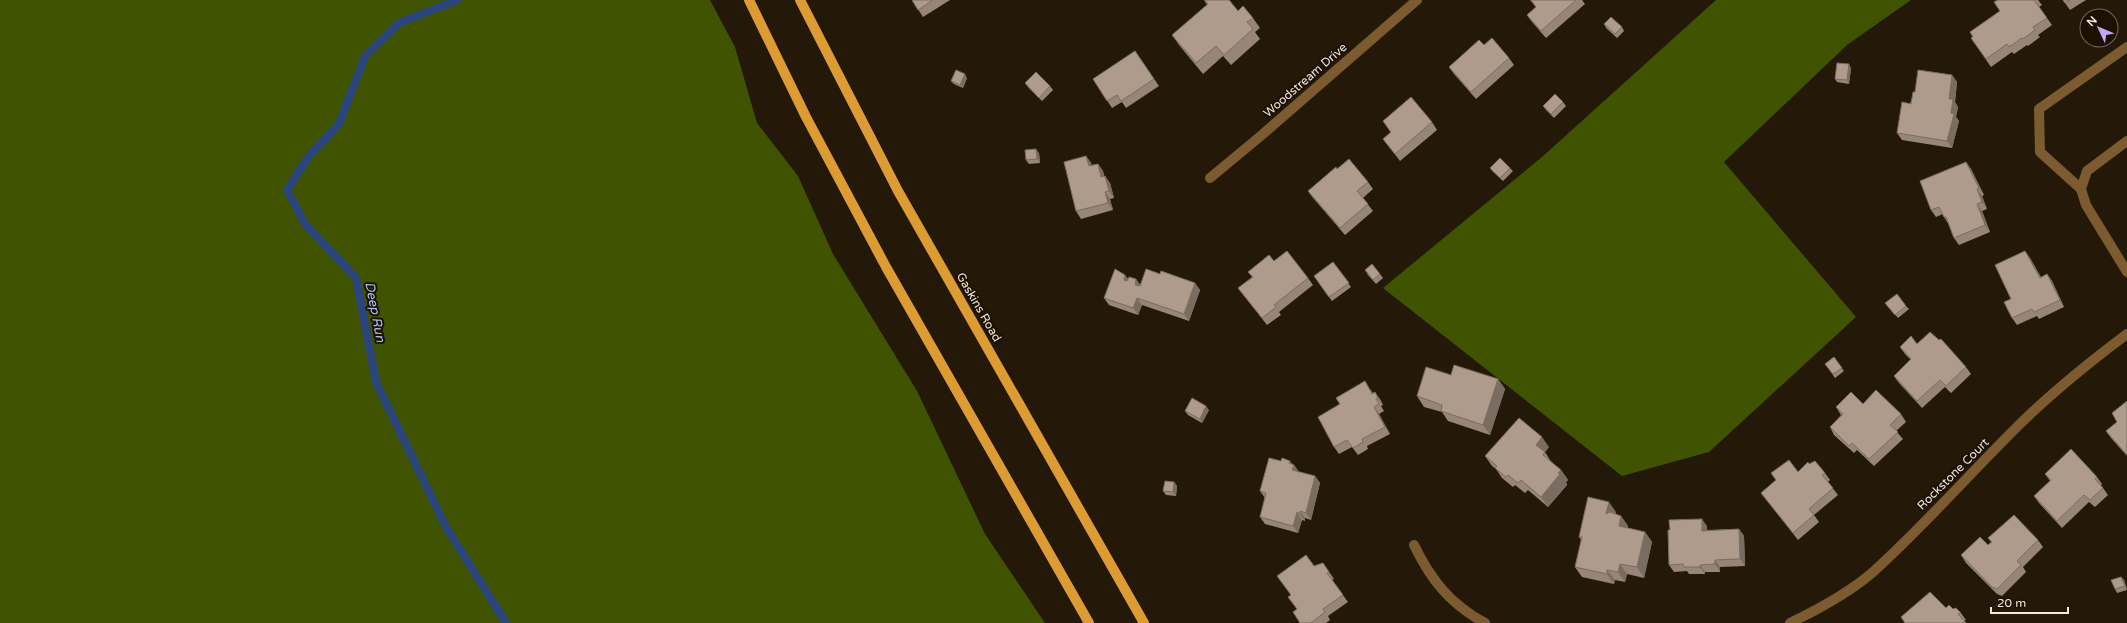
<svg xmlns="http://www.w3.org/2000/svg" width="2127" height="623" font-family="'Varela Round',sans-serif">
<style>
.forest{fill:#3f5300}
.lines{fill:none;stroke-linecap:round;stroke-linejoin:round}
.stream{stroke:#2a447e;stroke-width:8}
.street{stroke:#7b5b2f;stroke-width:10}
.primary{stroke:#dd9b33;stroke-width:10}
.wall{fill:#968578}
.shaded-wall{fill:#7a6c61}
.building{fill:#af9b8b;stroke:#7a6c61}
.labels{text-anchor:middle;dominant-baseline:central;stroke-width:4;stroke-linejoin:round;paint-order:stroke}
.street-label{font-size:12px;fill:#f2eadf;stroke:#1b1002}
.water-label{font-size:13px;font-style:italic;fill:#abc5fa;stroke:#1b1002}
</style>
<rect width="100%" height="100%" fill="#241908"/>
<!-- forest -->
<path class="forest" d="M0,0h710l25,47 22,76 41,53 35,78 84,137 68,143 60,89h-1045z
M1716,0h195l-64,45 -123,117 132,155 -147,135 -87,24 -239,-188 159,-131z"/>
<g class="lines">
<!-- stream -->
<path class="stream" d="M457,0l-58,23 -34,33 -26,68 -31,33 -21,33 18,34 51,54 20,104 70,145 60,96"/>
<!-- street -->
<path class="street" d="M2127,47l-88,62 1,43 41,37 5,16 41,67
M1210,178l53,-44 154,-134
M2081,189l6,-18 40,-30
M1414,545c17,35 36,59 71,78
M1790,623c29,-14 59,-30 83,-51 52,-47 99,-101 149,-150 33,-32 69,-61 105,-88"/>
<!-- primary -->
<path class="primary" d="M749,0l57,117 80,150 203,356
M800,0l98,191 246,432"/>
</g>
<!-- wall -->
<path class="wall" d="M912,0h38l-27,17z
M1204,0h25l9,11 15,7 7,10 -5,4 5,7 -29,26 -8,-9 -20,18 -24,-29 -7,-10 35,-30z
M1530,0h52l3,4 -39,34 -14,-16 -5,-7 9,-8z
M1998,0h40l4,5 -3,2 13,18 -14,10 2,2 -12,9 -1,-1 -13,9 -2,-2 -21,15 -20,-29 29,-27z
M2063,0h23l-16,10z
M1604,24l18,3 2,4 -7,7 -11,-10z
M1484,45l25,13 5,7 -38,34 -22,-25 -5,-7z
M1135,51l24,35 -33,22 -4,-6 -10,6 -19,-29z
M1851,68l-2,16 -12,-2 -2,-3z
M1952,75l5,7 -2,20 3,5 -2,10 3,4 -7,27 -50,-8 -5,-7 18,-41z
M967,78l-4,10 -9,-4 -3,-3z
M1025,83l25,3 3,4 -11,11 -14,-14z
M1563,102l3,4 -12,12 -8,-8 -3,-4z
M1383,121l49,1 5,8 -37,31 -17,-22 8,-6z
M1039,153l1,10 -11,1 -3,-4z
M1086,156l5,7 1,3 6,-2 5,7 1,5h1l5,7 4,15 -4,1 3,11 -32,9 -5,-8z
M1966,162l5,7 13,26 -2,1 5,13 -5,2 8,21 -31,13 -5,-7 -5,-13 -5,-8 -1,-3 -7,3 -5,-7z
M1490,168h20l3,3 -10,10 -11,-10z
M1337,169l31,13 5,7 -10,9 10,13 -28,24 -32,-37 -5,-7z
M2025,251l5,7 11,19 6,-3 5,7 12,26 -25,12 -2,-3 -20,9 -5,-7 -1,-19z
M1274,261l34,17 5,7 -34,27 2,3 -14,10 -29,-37 14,-11 -4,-5z
M1333,262l18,25 -19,14 -18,-25z
M1160,274l35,9 5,7 -11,31 -47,-16 -4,10 -29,-10 -5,-7 21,-23 3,4h8l5,7z
M1367,274h13l3,4 -7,6z
M1888,306h18l3,3 -11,9z
M1917,344l49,23 5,7 -20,19 -6,-6 -23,21 -23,-25 -5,-7 17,-16 -6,-6 -5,-7z
M1834,357l10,14 -9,7 -10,-14z
M1451,375l47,4 7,10 -15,46 -42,-14 -6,-9 -18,-5 -7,-11z
M1370,389l3,4 7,6 3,6 -2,1 3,5 -5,3 11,20 -23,12 1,3 -10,6 -6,-8 -13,7 -5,-7z
M2127,401v55l-16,-18 -5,-7 11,-9z
M1863,404l38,10 5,8 -10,9 7,8 -29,27 -17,-16 -3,3 -20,-18 -4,-8 11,-12 -5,-8z
M1209,410l-7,13 -14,-8 -3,-4z
M1549,447l-4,5 7,11 9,7 7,10 -2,2 1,3 -19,22 -20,-17 -3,3 -10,-8 -2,2 -11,-9 -6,-9 -4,-3 -7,-10z
M1281,461l13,4 5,7 16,4 5,7 -9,37 -6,-2v3l-3,-1 -4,13 -33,-9 -5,-7 5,-19 -5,-7z
M1809,464l16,9 5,7 -2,2 10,13 -24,20 5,7 -21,18 -37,-47 15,-13 22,-8z
M2045,474l52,3 5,7 -1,1 7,10 -13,12 -6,-5 -27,26 -23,-25 -5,-7 16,-15z
M1174,482l3,4 -1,10 -10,-1 -3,-4z
M1616,512l-1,2 6,2 7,10v2l17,4 7,10 -8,36 -17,-4 -2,8 -10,-2 -1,4 -32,-7 -7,-10 6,-27 -2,-3z
M1707,526v4l32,-1 5,7 1,30 -25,1v5h-15v2h-16l-2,-3 -13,1 -5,-7z
M1988,538l50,2 5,7 -20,20 3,5 -24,24 -5,-2 -31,-31 -5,-8 27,-10 3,-3z
M1323,563l11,16 -2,1 16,22 -20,14 2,4 -4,3h-26l-3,-14 -6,-14 23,-29z
M2121,577l3,3 3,10 -10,3 -2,-4z
M1946,608l7,1 8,4 5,7 -2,1z"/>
<!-- shaded-wall -->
<path class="shaded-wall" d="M1849,64l2,4 -2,16 -2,-4z
M965,74l2,4 -4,10 -3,-3z
M1952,75l5,7 -2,20 3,5 -2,10 3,4 -7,27 -5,-7 4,-28 -2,-14z
M1036,149l3,4 1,10 -3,-4z
M1086,156l5,7 3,11 -5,-8z
M1966,162l5,7 13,26 -5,-7z
M1098,164l5,7 3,13 -5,-7z
M1105,176l5,7 4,15 -5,-7z
M1977,189l5,7 5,13 -5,-7z
M1105,192l5,7 3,11 -5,-7z
M1977,204l5,7 8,21 -5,-7z
M2025,251l5,7 15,27 -5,-7z
M2047,274l5,7 12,26 -4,-7z
M1125,275l5,7 -6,-2z
M1136,279l5,7 -1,6 -5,-7z
M1195,283l5,7 -11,31 -5,-7z
M1137,298l5,7 -4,10 -5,-7z
M1498,379l7,10 -15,46 -7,-10z
M1365,381l5,8 7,12 -5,-7z
M1375,392l5,7 3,6 -5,-7z
M1206,406l3,4 -7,13 -2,-4z
M1374,407l5,7 11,20 -5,-7z
M1542,437l7,10 -6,8 -7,-10z
M1290,461l4,5v-1l5,7 -7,-2 -3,-7z
M1561,470l7,10 -2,2 1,3 -19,22 -7,-10z
M1315,476l5,7 -9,37 -5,-7z
M1174,482l3,4 -1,10 -3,-4z
M1609,502l7,10 -3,12 -7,-10z
M1300,511l5,7v3l-5,-7z
M1297,512l5,8 -4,13 -5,-7z
M1621,516l7,10 -2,10 -7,-10z
M1702,519l5,7v12l-5,-7z
M1739,529l5,7 1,30 -5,-7z
M1645,532l7,10 -8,36 -7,-11z
M1715,560l5,7v5l-5,-8z
M1620,564l7,10 -2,8 -7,-10z
M1700,565l5,7v2l-5,-7z
M1607,570l8,10 -1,4 -7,-10z
M2121,577l3,3 3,9 -2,-3z"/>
<!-- building -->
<path class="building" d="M912,0h21l-15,10z
M1205,0h24l9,11 5,-5 10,12 -6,4 6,7 -29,26 -8,-9 -20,17 -24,-28 36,-31z
M1531,0h45l-35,31 -14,-16 9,-8z
M1998,0h36l13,18 -14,9 2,3 -12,9 -1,-1 -13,9 -2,-3 -21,15 -15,-21 2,-1 -3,-5 30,-21 -6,-9z
M2063,0h7l-5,3z
M1611,17l11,10 -7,7 -11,-10z
M1492,38l17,20 -38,34 -22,-25 30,-27 5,5z
M1135,51l19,28 -33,22 -4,-6 -10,6 -14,-22z
M1837,63l12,1 -2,16 -12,-1z
M956,70l9,4 -5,11 -9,-4z
M1918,70l34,5 -3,24h4l-2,14 3,1 -7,27 -50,-8 5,-31 9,2 2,-12h2z
M1036,72l14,14 -11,12 -14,-15z
M1555,94l8,8 -12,12 -8,-8z
M1411,97l21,25 -37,32 -12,-15 8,-7 -8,-11z
M1036,149l1,10 -11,1 -1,-10z
M1086,156l3,10 9,-2 3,13 4,-1 4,15 -4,1 3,11 -32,8 -12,-49z
M1500,158l10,10 -10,10 -10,-10z
M1349,159l19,23 -11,9 11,13 -28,24 -32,-37 28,-24 1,2z
M1966,162l13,26 -2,1 5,13 -5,2 8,21 -31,13 -8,-21h-2l-5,-10 -8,3 -11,-29z
M1287,251l21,27 -34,27 2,2 -14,11 -24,-30 15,-11 -5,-5 21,-17 5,6z
M2025,251l15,27 7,-4 13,26 -26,12 -2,-3 -20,9 -8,-16 7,-3 -16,-34z
M1333,262l16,21 -20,14 -15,-21z
M1372,264l8,10 -7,6 -8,-10z
M1115,269l10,6 -1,5 3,1 2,-4 7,2 -1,6 5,1 6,-17 14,5 1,-3 34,12 -11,31 -47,-16 -4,10 -29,-10z
M1897,294l9,12 -11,9 -10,-12z
M1930,332l9,8 2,-1 25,28 -20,19 -6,-6 -23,21 -23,-25 17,-17 -11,-12 11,-11 6,8z
M1834,357l8,11 -9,6 -8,-10z
M1454,365l44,14 -15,46 -42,-14 1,-6 -25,-9 9,-29 25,8z
M1365,381l7,13 3,-2 3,6 -2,1 3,5 -5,3 11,20 -23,12 1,3 -10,6 -6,-8 -13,7 -16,-30 22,-13 -4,-6z
M1876,390l25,24 -11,11 8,7 -29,27 -17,-16 -3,3 -19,-19 13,-13 -7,-7 15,-15 12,12z
M1192,398l14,8 -6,13 -15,-8z
M2127,401v54l-21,-24 11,-9 -5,-9z
M1519,418l23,19 -6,8 9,7 -2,3 18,15 -3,3 2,1 -19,23 -20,-17 -3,3 -10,-8 -2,2 -11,-9 2,-2 -12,-10z
M2071,449l26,28 -2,2 8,9 -13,12 -6,-5 -27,26 -23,-25 17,-16 -6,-6z
M1269,458l12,3 1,-3 8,3 -1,2 5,2 -2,5 23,6 -9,37 -6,-2v3l-3,-2 -4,14 -33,-9 6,-24 -6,-2z
M1789,460l9,12 10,-10 1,2 6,-3 10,12 -3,2 11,13 -24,21 5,6 -21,18 -32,-40 15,-13 -5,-7z
M1165,481l9,1 -1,10 -10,-1z
M1588,497l21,5 -3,12 4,-2 11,4 -2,10 26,6 -8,35 -17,-3 -2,8 -11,-2v4l-32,-7 7,-30h-3z
M2014,515l24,25 -21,21 4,4 -24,24 -5,-2 -31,-32 19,-18 8,8 4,-3 -4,-4z
M1702,519v12l37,-2 1,30 -25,1v4l-15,1v2h-16l-1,-3 -14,1 -1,-35h2l-1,-10z
M1306,555l8,11 9,-3 6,9 -2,1 16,22 -20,14 2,3 -14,11h-11l-7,-11 4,-3 -9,-12 3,-2 -14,-19z
M2121,577l4,9 -10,3 -4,-9z
M1930,592l16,16 3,-3 4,4 3,-1 5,5 -3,1 8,9h-61l-4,-6z"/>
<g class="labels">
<!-- street labels -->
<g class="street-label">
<text transform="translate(1305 80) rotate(-41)">Woodstream Drive</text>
<text transform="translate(979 307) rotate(60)">Gaskins Road</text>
<text transform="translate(1953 474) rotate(-45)">Rockstone Court</text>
</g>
<!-- water labels -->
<g class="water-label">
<text transform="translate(375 312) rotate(79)">Deep Run</text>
</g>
</g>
<!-- north arrow -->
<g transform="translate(2099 28) rotate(314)"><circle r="19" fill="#1b1002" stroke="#71675a"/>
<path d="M0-3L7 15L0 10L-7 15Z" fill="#c1a8f3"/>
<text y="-6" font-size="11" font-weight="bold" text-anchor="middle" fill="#f2eadf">N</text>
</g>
<!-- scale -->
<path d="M1991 607v6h77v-6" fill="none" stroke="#f2eadf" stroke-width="2"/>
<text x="1997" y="607" font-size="12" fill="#f2eadf" stroke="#1b1002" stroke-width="3" paint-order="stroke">20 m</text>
</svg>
